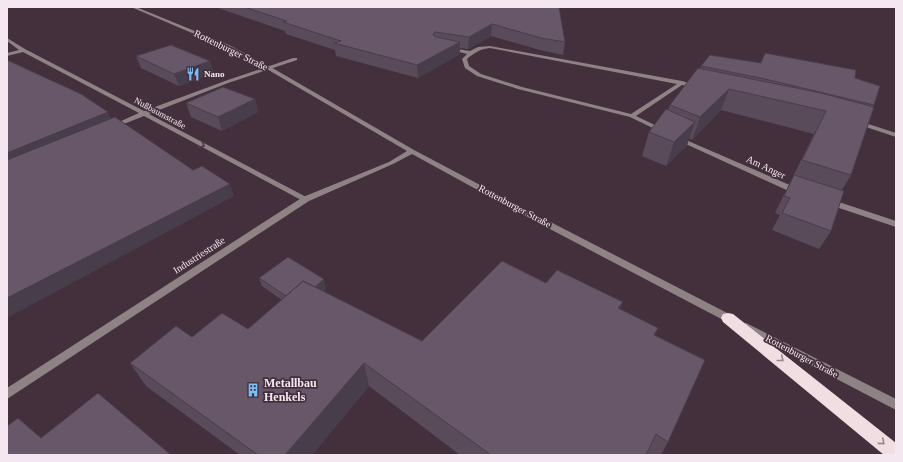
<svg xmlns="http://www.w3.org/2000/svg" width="903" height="462" font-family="Georgia,serif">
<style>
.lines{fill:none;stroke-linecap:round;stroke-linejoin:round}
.minor{fill:#8e8285;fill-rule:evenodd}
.tertiary{fill:#8e8285;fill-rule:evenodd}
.trunk{fill:#f0dee2;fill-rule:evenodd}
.wall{fill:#594b5a}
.shaded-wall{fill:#483d4a}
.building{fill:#675769;stroke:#483d4a}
.oneway{stroke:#4f3c48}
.oneway2{stroke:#9a8790}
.labels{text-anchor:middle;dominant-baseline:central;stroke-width:3.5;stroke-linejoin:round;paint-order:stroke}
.far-poi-label{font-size:9px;font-weight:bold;fill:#f4e7ef;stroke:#44303d;text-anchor:start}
.far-street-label{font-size:9px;fill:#f4e7ef;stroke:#44303d}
.street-label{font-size:10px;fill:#f4e7ef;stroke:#44303d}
.near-poi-label{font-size:12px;font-weight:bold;fill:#f4e7ef;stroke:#44303d;text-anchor:start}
</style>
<rect width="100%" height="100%" fill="#44303d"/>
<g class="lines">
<!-- minor -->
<path class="minor" d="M7,38l18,11 119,62 81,-30 68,-23h4v2l-69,23 -79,31 161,85 -4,2h-3l-159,-85 -28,11h-4v-2l27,-12 -116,-61 -16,4v-3l12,-3 -12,-9z
M490,46l192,35 16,5 -3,2 -13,-3 -46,31 27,13 1,1 -3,2 -31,-15 -112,-28 -41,-13 -12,-8 -3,-9 5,-5 -19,-5 2,-1 20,3 8,-4zM490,48l187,36 -46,30 -109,-27 -41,-13 -12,-8 -2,-7c7,-6 13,-10 23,-11z
M859,121l37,12v4l-39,-13 -1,-1z
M679,137l120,52 1,2 -1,2h-6l-116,-53v-2z
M827,200h6l63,21v6l-69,-23 -1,-2z"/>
<!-- tertiary -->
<path class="tertiary" d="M131,7h5l93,38 40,21 145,84 119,63 202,104 2,3 -2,3 -3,1 -3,-1 -202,-106 -115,-63 -19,10 -84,37 -302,198v-11l296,-191 86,-35 18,-11 -142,-83 -40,-21z
M746,323l150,76v11l-153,-80 -2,-3 2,-3z"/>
<!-- trunk -->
<path class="trunk" d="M728,313l5,1 163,129v12h-12l-161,-133 -2,-4 2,-4z"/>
</g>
<!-- wall -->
<path class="wall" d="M215,7h344l6,35 -2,13 -23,-5 -49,-14 -23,13 -8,-1v6l-42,24 -82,-22 -1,-6 -49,-16 -1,-3z
M765,53l90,25 19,27 -23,70 -9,15 -11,41 -12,18 -47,-19 8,-15 -5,-2 39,-79 -93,-24 -29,30 -3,-2 -2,7 -21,21 -24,-10 7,-24 19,-22 2,-5 30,-37 1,-2 60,-3z
M136,56l74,5 4,12 -35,13 -38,-18z
M255,99l3,13 -36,19 -31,-14 -5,-14z
M259,278l67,10 -3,3 99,50 124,-58 74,26 38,19 -4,7 14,107 -7,13h-201l-91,-69 -57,69h-72l-94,-69 -16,-23 62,-26 56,-8 34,-29 -20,-14z"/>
<!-- shaded-wall -->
<path class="shaded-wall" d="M492,24l-1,12 -23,13 1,-12z
M460,42v12l-42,24 -1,-13z
M210,61l4,12 -35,13 -5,-12z
M729,89l-8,21 -29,30 8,-23z
M255,99l3,13 -36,19 -4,-14z
M108,112l5,12 -106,44v-15z
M695,122l-8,23 -21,21 8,-24z
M230,184l4,12 -227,122v-20z
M324,279l2,9 -28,23 -2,-9z
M623,302l-8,24 3,-18z
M364,363l5,23 -57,69h-27z"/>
<!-- building -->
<path class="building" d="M244,7h315l6,35 -24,-4 -49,-14 -23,13 -34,-5 -2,3 3,2 24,5 -43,23 -83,-22 7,-2 -58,-19 4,-1z
M171,45l39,16 -36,13 -38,-18z
M765,53l91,17 -1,8 25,8 -6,19 -109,-26 -64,-13 9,-11 51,8z
M7,60l74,34 27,18 -101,41z
M698,68l123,25 53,14 -23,68 -49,-15 24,-49 -97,-22 -29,28 -30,-12z
M223,87l32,12 -37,18 -32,-14z
M666,109l29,13 -21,20 -25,-10z
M115,117l78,53 9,-4 28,18 -223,114v-138z
M794,175l50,16 -13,40 -49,-18 8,-15 -6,-2z
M288,257l36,22 -9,8 -12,-6 -17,15 -27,-18z
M502,261l44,22 11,-13 66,32 -5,6 40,20 -4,7 51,25 -37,82 -12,-8 -10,21h-155l-127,-92 -79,92h-27l-128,-92 46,-37 16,11 30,-24 26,16 55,-48 119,60z
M98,393l73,62h-164v-29l11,-8 23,20z"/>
<!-- one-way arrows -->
<defs><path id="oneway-chevron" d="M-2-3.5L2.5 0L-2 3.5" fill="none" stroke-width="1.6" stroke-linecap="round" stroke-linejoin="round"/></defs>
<use class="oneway" href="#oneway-chevron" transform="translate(202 145) rotate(28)"/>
<g class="oneway2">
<use href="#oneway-chevron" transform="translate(781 359) rotate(39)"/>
<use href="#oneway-chevron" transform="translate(882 442) rotate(41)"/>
</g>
<!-- icons -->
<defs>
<g id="restaurant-bare" transform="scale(1.08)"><path d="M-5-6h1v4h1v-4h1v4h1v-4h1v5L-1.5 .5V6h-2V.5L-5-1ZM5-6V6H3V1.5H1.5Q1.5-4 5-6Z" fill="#77bff7" stroke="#44303d" stroke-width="2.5" paint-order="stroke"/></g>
<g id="building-bare" transform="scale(1.08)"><path d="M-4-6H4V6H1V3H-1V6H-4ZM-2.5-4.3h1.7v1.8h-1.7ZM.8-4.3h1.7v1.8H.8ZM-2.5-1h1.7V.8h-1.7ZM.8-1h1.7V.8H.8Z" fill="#77bff7" stroke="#44303d" stroke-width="2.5" paint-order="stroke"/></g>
</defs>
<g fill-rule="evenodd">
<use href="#restaurant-bare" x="193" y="74"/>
<use href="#building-bare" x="253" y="390"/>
</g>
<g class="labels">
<!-- far-poi labels -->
<g class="far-poi-label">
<text x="204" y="74">Nano</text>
</g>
<!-- far-street labels -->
<g class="far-street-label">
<text transform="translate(160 113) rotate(28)">Nußbaumstraße</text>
</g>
<!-- street labels -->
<g class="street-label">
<text transform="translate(231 50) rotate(26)">Rottenburger Straße</text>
<text transform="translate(766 167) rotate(25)">Am Anger</text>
<text transform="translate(515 206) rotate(28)">Rottenburger Straße</text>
<text transform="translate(199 255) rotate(-33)">Industriestraße</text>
<text transform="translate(802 356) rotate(28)">Rottenburger Straße</text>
</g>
<!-- near-poi labels -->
<g class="near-poi-label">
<text x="264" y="383">Metallbau<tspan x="264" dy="14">Henkels</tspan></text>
</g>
</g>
<!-- border -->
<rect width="903" height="462" fill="none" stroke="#f4e7ef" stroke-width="16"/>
</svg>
